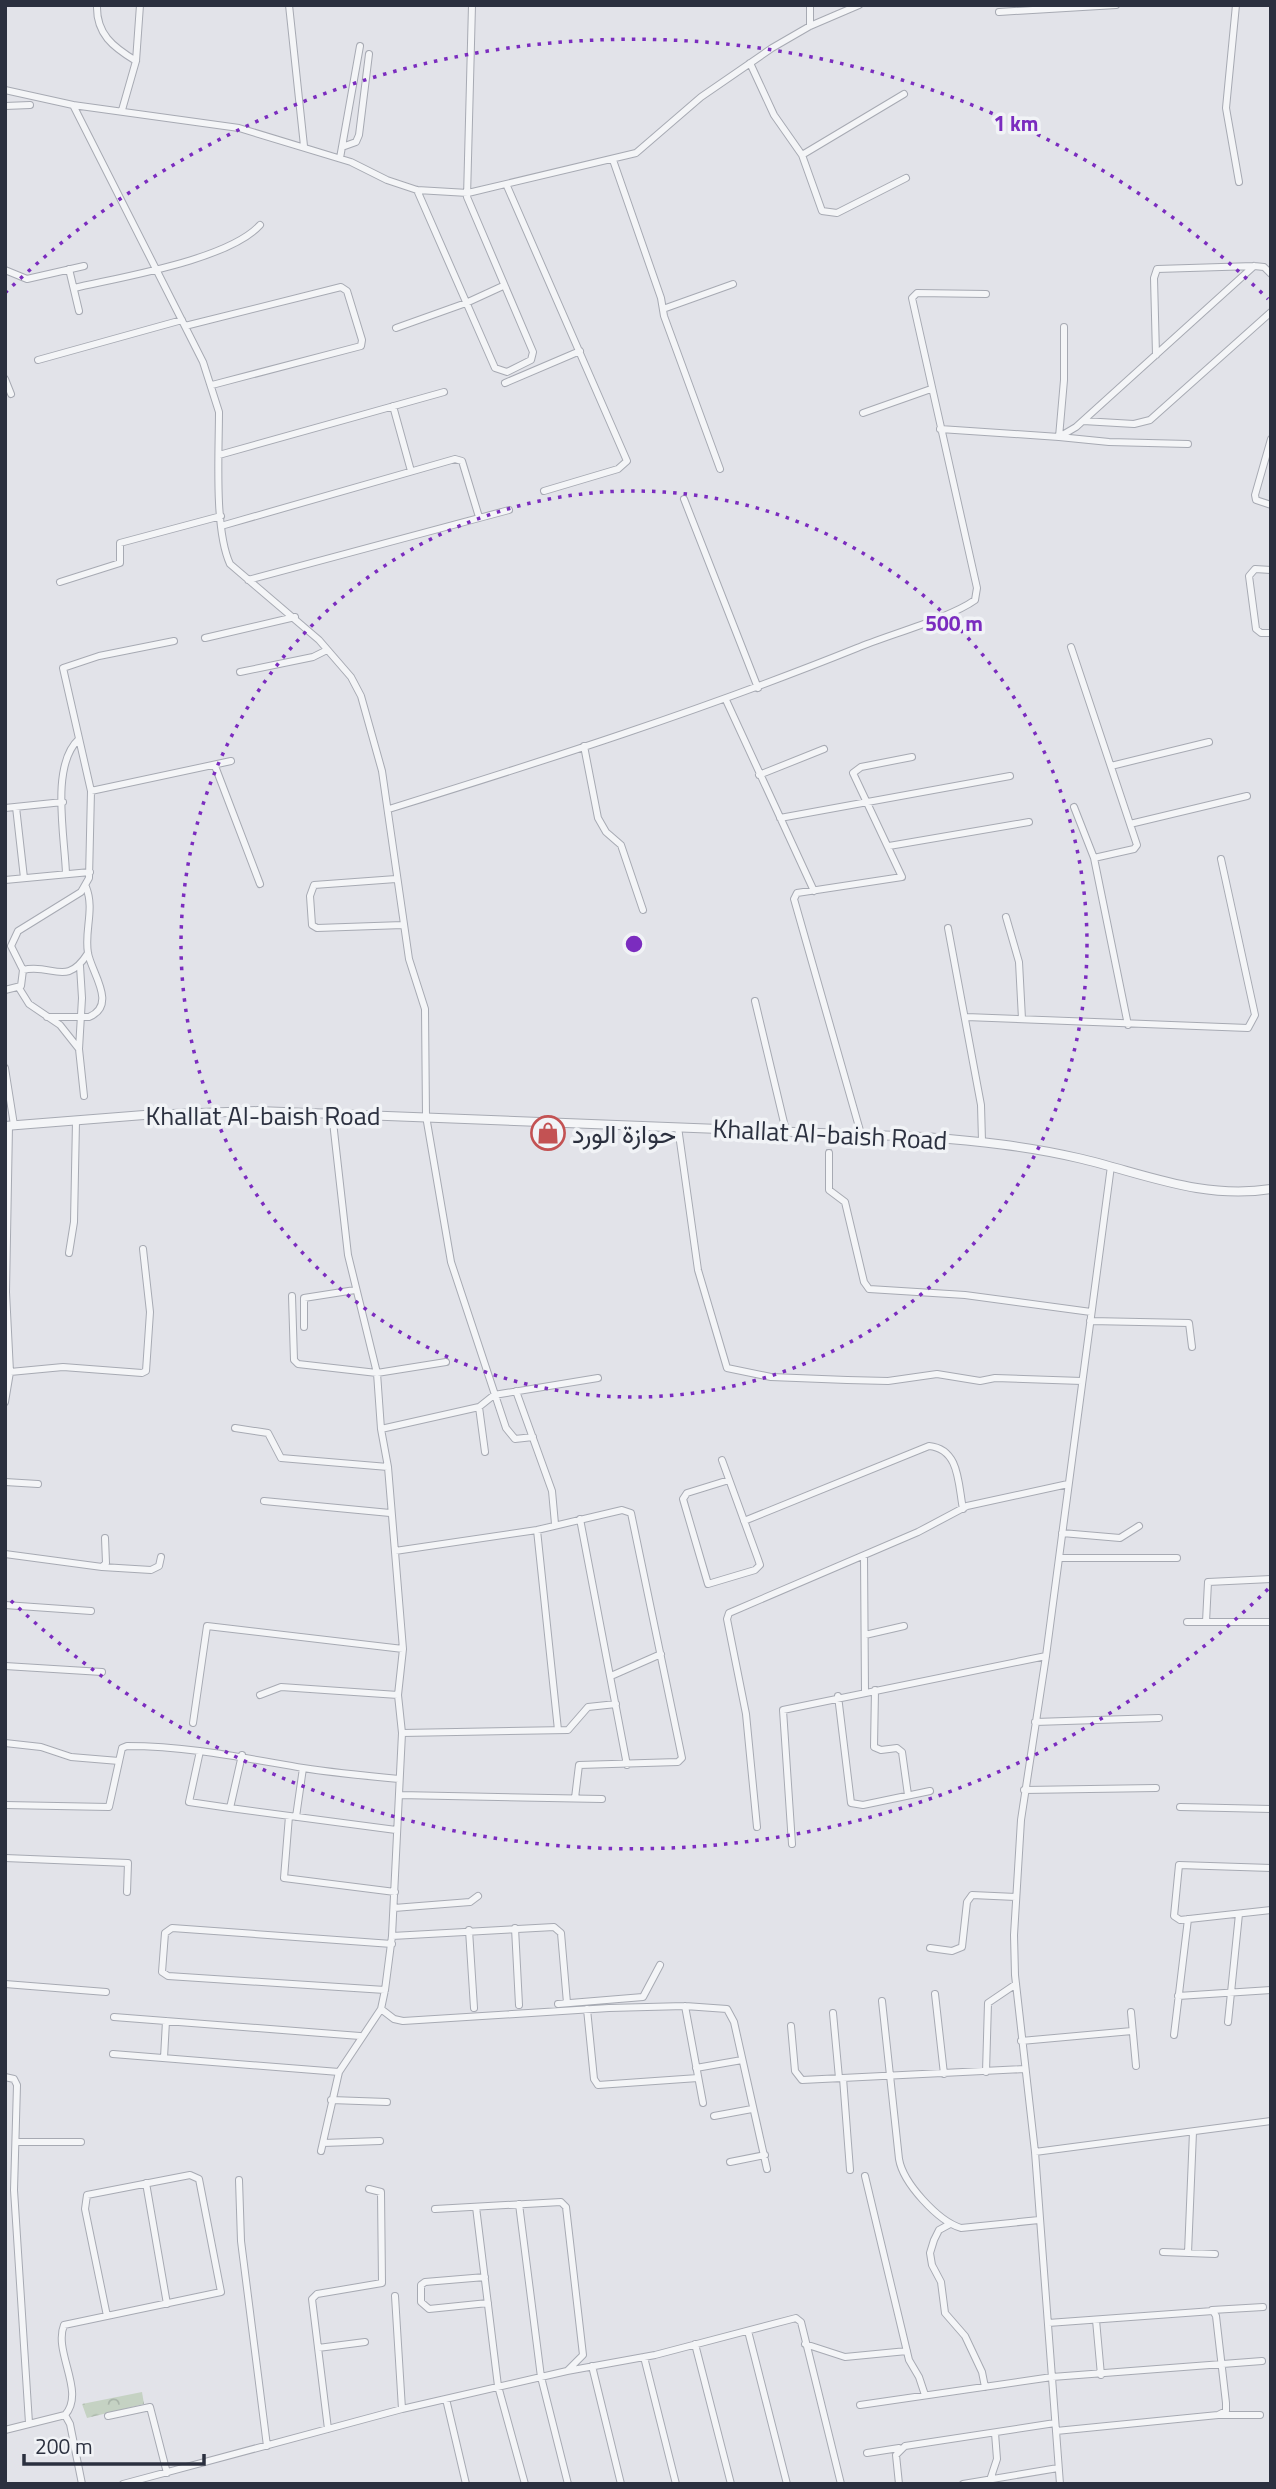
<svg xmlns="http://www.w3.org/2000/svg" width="1276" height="2489" font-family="'Titillium Web',Vazirmatn,sans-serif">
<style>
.forest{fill:url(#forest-crowns)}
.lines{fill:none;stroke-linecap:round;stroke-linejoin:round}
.minor-tunnel{stroke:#bdbfc7;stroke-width:6;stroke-dasharray:6 3;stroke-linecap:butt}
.minor-casing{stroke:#a7aab3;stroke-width:8}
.tertiary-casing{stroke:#a7aab3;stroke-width:10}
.minor{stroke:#f4f5f7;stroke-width:6}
.tertiary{stroke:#f4f5f7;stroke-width:8}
.ring{fill:none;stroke:#7b2cbf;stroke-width:3.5;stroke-dasharray:3.5 7}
.labels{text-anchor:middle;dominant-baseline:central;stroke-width:7;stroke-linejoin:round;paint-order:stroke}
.street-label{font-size:26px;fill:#2b303f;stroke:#f1f3f6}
.poi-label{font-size:26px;fill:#2b303f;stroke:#f1f3f6;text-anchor:start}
.centre{fill:#7b2cbf;stroke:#f1f3f6;stroke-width:3.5}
.ring-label{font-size:21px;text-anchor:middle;font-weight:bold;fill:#7b2cbf;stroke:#f1f3f6;stroke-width:7;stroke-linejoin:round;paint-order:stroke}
</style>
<defs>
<pattern id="forest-crowns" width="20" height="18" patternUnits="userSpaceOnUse" patternTransform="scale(1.75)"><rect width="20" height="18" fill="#c5d2c3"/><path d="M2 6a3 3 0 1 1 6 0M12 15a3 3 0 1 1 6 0" fill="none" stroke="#a9b5a9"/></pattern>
</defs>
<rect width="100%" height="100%" fill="#e2e3e9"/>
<!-- forest -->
<path class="forest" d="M142,2392l2,12 -57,14 -5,-14z"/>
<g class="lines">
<!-- minor-tunnel -->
<path class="minor-tunnel" d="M829,1140v13"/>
<!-- minor casing -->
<g class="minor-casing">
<path id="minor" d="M97,5c-1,29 16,42 39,56
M289,5l15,141
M810,5v21
M1236,5l-10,103 13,74
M999,12l117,-7
M750,63l24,52 28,40 20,56 15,2 69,-35
M5,90l68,15 130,257 16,50c0,40 -5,117 11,152l89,76 32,37 10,19 21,75 27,188 16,50 1,107 25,146 55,166 9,11 18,-2
M73,105l166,23 112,34 36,18 30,10 51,3 168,-40 65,-56 71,-49 38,-22 49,-21
M5,106l25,-1
M122,110l14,-49 4,-56
M342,147l14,-5 3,-7 10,-81
M802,155l102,-61
M340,158l20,-112
M613,160l48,138 3,18 56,153
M507,186l120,275 -9,8 -74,22
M417,190l78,178 12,4 24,-12 2,-8 -66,-155 5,-192
M69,269l10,42
M5,270l22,9 57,-13
M74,288c47,-11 154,-28 186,-63
M663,309l70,-25
M185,326l156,-39 6,4 15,49 -1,6 -149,39
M396,328l70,-25 37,-17
M1156,355l-2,-77 3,-9 97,-3 10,1 7,7
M38,360l144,-40
M5,379l6,15
M505,383l75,-32
M393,406l18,65
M863,413l68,-24
M1083,421l51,3 16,-4 121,-108
M940,429l119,8 5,-57v-53
M1271,439l-16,56 1,5 15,5
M1188,444l-79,-2 -50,-5 17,-10 178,-161
M219,455l225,-63
M684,499l74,189
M221,526l234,-67 7,2 17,56
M1271,570l-16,-1 -6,7 7,53 5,4h10
M248,580l261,-70
M60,582l60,-19v-20l101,-27
M205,638l90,-21
M1071,647l66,198 -3,4 -40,9
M240,672l73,-15 14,-7
M726,700l88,191
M584,746l14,72 8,14 15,13 22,65
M215,766l45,118
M1111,766l98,-24
M759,775l65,-26
M91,791l140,-30
M16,807l8,71
M1074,807l20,51 34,167
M5,808l58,-6
M389,809c158,-49 314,-99 468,-161 31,-13 93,-30 118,-48l2,-12 -65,-290 5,-5 69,1
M780,818l230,-42
M1130,824l117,-28
M889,846l140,-24
M66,874c-1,-36 -16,-109 13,-135
M396,879l-82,6 -4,11 2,29 5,3 86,-3
M5,880l85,-8
M1006,917l13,45 3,57
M948,928l33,177 1,36
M23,970c30,-7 43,18 65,-17
M19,988l10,16 31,21 19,24 3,-51 -2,-32
M5,990l16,-4 2,-16 -12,-24 7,-15 63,-39 8,-14 2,-87 -28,-123 36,-12 75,-15
M755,1001l31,130
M47,1017h42c29,-12 2,-45 -1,-64 -4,-22 7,-44 -2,-66
M966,1017l282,11 7,-13 -34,-156
M79,1049l5,47
M5,1068l9,57
M678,1127l20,143 29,98 44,9 76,3 41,1 49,-7 43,7 15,-3 87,3
M861,1134l-67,-235 3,-6 105,-16 -49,-104 8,-6 51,-10
M829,1153v37l16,12 19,80 5,7 96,6 126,17
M69,1253l5,-31 2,-101
M292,1296l2,64 4,4 79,9 69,-11
M1090,1321l99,2 3,24
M304,1327v-29l51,-8
M10,1372l53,-5 79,6 4,-2 4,-59 -7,-63
M516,1391l36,100 3,33
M5,1402l5,-30 -4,-80 3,-166
M479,1407l6,45
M235,1428l33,5 13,25 107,9
M381,1429l98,-22 15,-12 104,-17
M722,1460c12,33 24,66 36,99l2,6 -5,5 -47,14 -25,-85 4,-6 42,-13
M5,1482l33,2
M264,1501l126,12
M580,1519l47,246
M744,1521l185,-75c31,3 29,38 34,63
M537,1530l21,200
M1062,1533l58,5 19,-12
M395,1551l142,-21 85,-20 9,3 51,245 -4,4 -99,3 -4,33
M5,1554l97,13 4,-4 -1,-25
M864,1556l1,136
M1059,1558h118
M102,1567l49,3 8,-4 2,-9
M5,1605l86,6
M1187,1622h84
M1206,1622l2,-40 63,-3
M865,1635l39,-9
M5,1666l97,6
M611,1676l50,-22
M875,1690l-1,57 7,3 16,-2 5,4 6,43
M260,1695l21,-8 117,8
M838,1696l13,107 12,2 67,-14
M1035,1722l124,-4
M193,1723l14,-97 196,23
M402,1733l166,-3 20,-23 28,-3
M5,1743l36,4 30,10 48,4
M200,1751l-11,51 41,6
M242,1755l-12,53 166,22
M1024,1790l132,-2
M399,1795l203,4
M5,1805l104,2 13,-59 5,-2c60,0 117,12 176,22 32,5 64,8 96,11
M1180,1807l91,2
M289,1816l-5,62 111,14
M296,1817l7,-49
M757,1827l-11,-113 -19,-95 2,-6 189,-81 49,-26 101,-22
M792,1844l-9,-134 263,-54
M5,1858l123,5 -1,29
M1271,1868l-92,-3 -5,51 6,4 91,-10
M394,1908l76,-6 8,-6
M515,1928l4,77
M469,1930l5,78
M392,1936l162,-9 7,6 6,70
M930,1948l22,3 10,-4 5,-45 5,-7 44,2
M5,1984l101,8
M385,1990l-217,-14 -6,-4 3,-39 7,-5 220,16
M935,1994l9,80
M1178,1996l93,-6
M882,2001l17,158c4,24 39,62 62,69l78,-8
M558,2004l85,-7 17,-32
M685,2006l18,97
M381,2009l13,10 9,2 206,-13 76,-2 42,3 7,13 33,147
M587,2009l7,70 4,6 100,-7
M1131,2012l5,54
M833,2013l6,65
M114,2017l246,19
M1228,2022l11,-108
M791,2026l4,45 7,9 222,-11
M1174,2035l14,-116
M1021,2041l111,-10
M113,2054l226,18
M164,2058l2,-37
M696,2068l46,-8
M986,2072l2,-69 28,-19
M5,2077l9,2 3,6 -3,105 15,233
M843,2078l7,92
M331,2100l56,2
M714,2116l38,-7
M16,2142h65
M323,2143l57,-2
M321,2151l18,-79 42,-63 4,-19 7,-54 10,-203 -4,-38 5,-46 -15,-182 -7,-38 -4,-56 -29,-118 -16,-142
M1035,2152l236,-31
M730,2162l35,-7
M865,2176l44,184 10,17 6,18
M239,2180l2,61 26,205
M146,2183l21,121
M519,2204l22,173 27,107
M476,2207l22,179 27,98
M435,2209l126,-7 5,5 17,148 -15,15
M950,2224l-11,6 -5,10 -4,13 2,12 9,17 4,31 20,23 17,36 3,15
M1163,2252l52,2
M1188,2253l5,-121
M485,2277l-60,5 -4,3v17l8,7 59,-6
M395,2296l7,113
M1212,2310l51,-3
M1096,2320l5,55
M1048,2323l165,-12 3,5 10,87v8l-8,4 -162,16
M748,2331l39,153
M695,2344l36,140
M805,2344l40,13 62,-6
M318,2348l47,-6
M644,2357l32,127
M592,2366l29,118
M446,2399l20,85
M860,2405l192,-28 210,-16
M65,2415c21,-23 -12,-63 -1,-90l157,-33 -22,-113 -9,-4 -103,20 -2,14 22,107
M1220,2415h40
M108,2416l42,-9 17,66
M328,2429l-16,-130 5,-5 65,-11 -1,-91 -12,-3
M5,2430l60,-15 5,9 12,60
M867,2453l32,-5
M990,2480l7,-21 -2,-26
M123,2484l279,-75 165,-38 88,-16 141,-37 5,4 40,162
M899,2484l-3,-29 9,-9 150,-23
M963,2484l95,-16
M1060,2484l-25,-332 -20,-177 -1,-40 7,-115 25,-164 65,-490"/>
</g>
<!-- tertiary casing -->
<g class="tertiary-casing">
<path id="tertiary" d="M5,1126l139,-11 114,-4 666,26c53,4 103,9 154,21 65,15 124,42 193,31"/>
</g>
<!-- minor -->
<use href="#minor" class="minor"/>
<!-- tertiary -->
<use href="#tertiary" class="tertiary"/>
</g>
<!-- distance rings -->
<g class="ring">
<circle cx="634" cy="944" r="453"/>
<path d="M1268 1589A905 905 0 0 1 5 1595M5 293A905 905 0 0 1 1268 299"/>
</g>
<!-- icons -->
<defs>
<g id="shop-ring" transform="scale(1.75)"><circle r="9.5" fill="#f1f3f6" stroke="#c35253" stroke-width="1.5"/><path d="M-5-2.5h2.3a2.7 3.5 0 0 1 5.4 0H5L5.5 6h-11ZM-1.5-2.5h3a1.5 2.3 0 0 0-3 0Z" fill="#c35253"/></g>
</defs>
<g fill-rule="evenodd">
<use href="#shop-ring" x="548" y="1133"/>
</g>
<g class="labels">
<!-- street labels -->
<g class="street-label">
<text x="263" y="1115">Khallat Al-baish Road</text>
<text transform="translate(830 1134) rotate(3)">Khallat Al-baish Road</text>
</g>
<!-- poi labels -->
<g class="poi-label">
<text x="572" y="1133">حوازة الورد</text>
</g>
</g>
<circle cx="634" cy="944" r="10" class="centre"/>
<g class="ring-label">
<text x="1016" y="131">1 km</text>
<text x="954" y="631">500 m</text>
</g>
<!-- border -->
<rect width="1276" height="2489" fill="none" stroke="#2b303f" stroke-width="14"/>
<!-- scale -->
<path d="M24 2454v10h180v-10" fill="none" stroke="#2b303f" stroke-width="3.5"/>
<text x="35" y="2454" font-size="21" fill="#2b303f" stroke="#f1f3f6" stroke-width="5" paint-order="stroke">200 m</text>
</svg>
